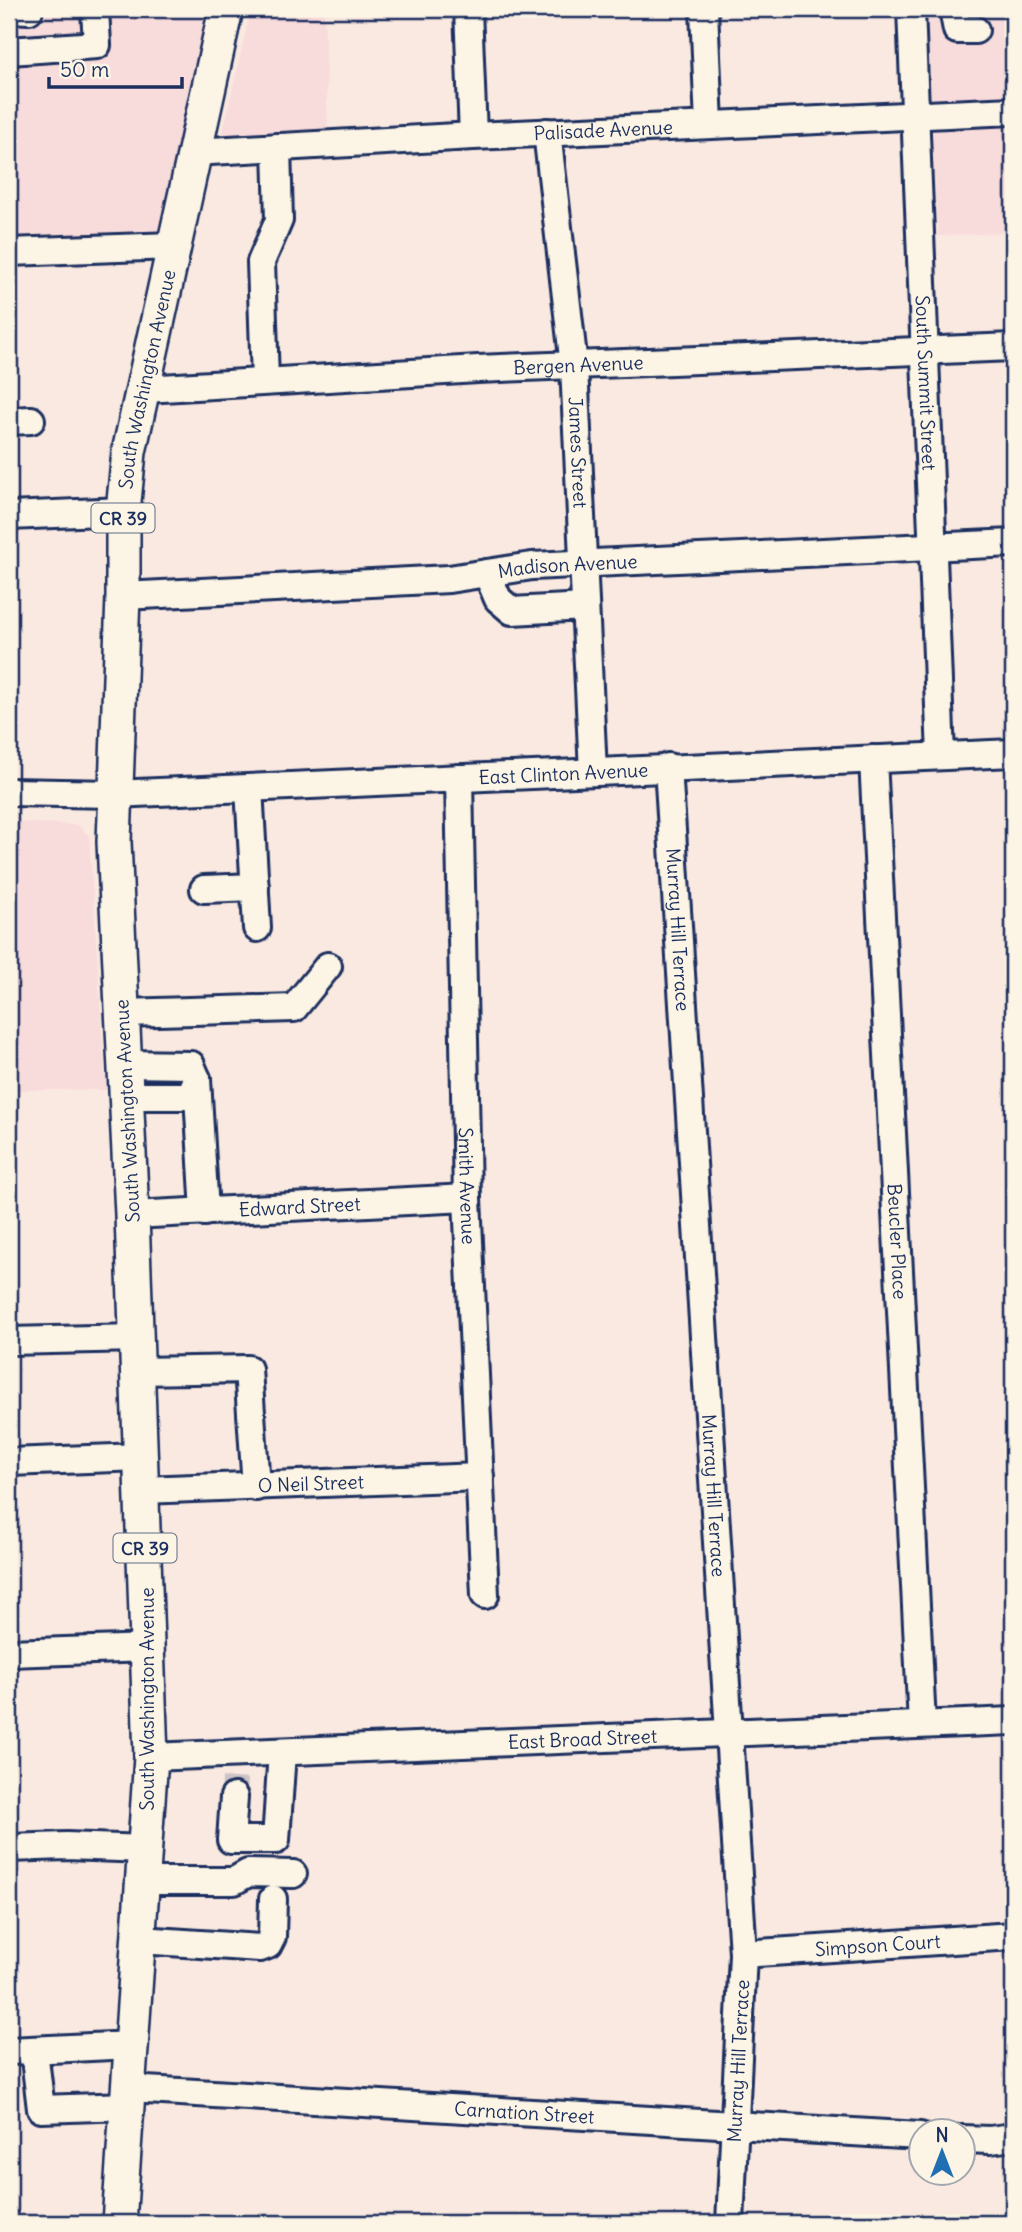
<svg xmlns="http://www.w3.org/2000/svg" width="1022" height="2232" font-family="Delius,sans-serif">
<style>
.built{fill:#f8dbdb}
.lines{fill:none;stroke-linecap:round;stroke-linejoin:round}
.minor-tunnel{stroke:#cdc4c6;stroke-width:26;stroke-dasharray:26 13;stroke-linecap:butt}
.minor-casing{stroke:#1b2f5e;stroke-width:32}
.major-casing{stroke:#1b2f5e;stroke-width:38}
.minor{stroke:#fcf5e5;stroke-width:26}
.major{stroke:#fcf5e5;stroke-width:33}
.labels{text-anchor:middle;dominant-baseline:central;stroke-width:7;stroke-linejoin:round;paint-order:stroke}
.shield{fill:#fcf5e5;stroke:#5e6a86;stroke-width:2}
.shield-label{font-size:18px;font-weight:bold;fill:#1b2f5e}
.street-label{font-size:19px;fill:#1b2f5e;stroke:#fcf5e5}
</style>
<rect width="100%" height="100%" fill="#fae9e0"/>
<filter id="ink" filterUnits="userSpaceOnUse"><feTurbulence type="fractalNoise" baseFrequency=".0143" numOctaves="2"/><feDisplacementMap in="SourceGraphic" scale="14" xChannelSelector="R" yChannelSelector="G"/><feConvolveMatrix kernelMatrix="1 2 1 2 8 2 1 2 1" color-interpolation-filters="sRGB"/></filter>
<g filter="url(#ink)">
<!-- built -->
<path class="built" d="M9,9h202l-47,226 -155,7z
M251,9h73l4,127 -98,3 -7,-8z
M926,9h87v223l-75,4z
M9,822l69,3 11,11 17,254h-97z"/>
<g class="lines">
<!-- minor-tunnel -->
<path class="minor-tunnel" d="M234,1797l1,-19"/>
<!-- minor casing -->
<g class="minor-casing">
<g id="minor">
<path d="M9,9l20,1"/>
<path d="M468,9l5,127"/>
<path d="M704,9l5,116"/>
<path id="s1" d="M911,9l30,747"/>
<path d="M953,9l4,21h18"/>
<path d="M9,51l88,-6 -2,-36"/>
<path id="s2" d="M547,132l27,234 19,406"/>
<path id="s3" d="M193,152l280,-16 540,-25"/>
<path d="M9,252l164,-6"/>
<path d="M265,381l-4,-119 18,-42 -2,-73"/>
<path id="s4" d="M145,389l333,-20 535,-22"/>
<path d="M9,421l22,-1"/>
<path d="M9,516l114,-5"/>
<path d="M487,573l11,26 14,12 73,-4"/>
<path id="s5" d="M123,596l326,-17 83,-13 481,-23"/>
<path id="s6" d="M873,759l49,965"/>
<path id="s7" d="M668,767l75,1187 -13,269"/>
<path id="s8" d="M459,778l8,420 18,397"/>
<path d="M249,788l8,140"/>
<path id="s9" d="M9,792l105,2 899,-41"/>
<path d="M204,889l51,-2"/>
<path d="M123,1013l171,-5 34,-42"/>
<path d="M126,1064l65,1 6,14 -7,17h-63"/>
<path d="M197,1079l8,133"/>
<path id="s10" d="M132,1215l335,-17"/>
<path d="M9,1341l128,-3"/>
<path d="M138,1371l110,-2 8,118"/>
<path d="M9,1462l132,-5"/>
<path id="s11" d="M143,1490l337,-13"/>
<path d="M9,1653l140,-5"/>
<path id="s12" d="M151,1757l862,-36"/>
<path d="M234,1797l-3,43h45l6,-88"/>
<path d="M9,1848l57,-2 80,3"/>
<path d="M144,1881h90l14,-8 45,1"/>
<path d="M140,1940l120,8 8,-3 4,-8 1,-38"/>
<path id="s13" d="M743,1954l270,-18"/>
<path d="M34,2050l7,59 86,-3"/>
<path d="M9,2051l123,-6"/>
<path id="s14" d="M129,2089l791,47"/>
<path d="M962,2139l28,1 23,-3"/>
</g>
</g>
<!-- major casing -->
<g class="major-casing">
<g id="major">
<path id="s15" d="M119,2223l32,-466 -19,-542 -18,-373 9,-246v-85l6,-59 97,-443"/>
</g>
</g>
<!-- minor -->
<use href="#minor" class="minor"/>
<!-- major -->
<use href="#major" class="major"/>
</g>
</g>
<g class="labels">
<!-- shield labels -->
<g class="shield">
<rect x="91.5" y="503.5" width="63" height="29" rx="5"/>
<rect x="113.5" y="1533.5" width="63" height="29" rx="5"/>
</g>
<g class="shield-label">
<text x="123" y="518">CR 39</text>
<text x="145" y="1548">CR 39</text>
</g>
<!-- street labels -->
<g class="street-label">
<text stroke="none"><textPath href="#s3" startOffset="411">Palisade Avenue</textPath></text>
<text stroke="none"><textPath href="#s4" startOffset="434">Bergen Avenue</textPath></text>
<text stroke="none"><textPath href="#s15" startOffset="1848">South Washington Avenue</textPath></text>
<text stroke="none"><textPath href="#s1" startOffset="374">South Summit Street</textPath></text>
<text stroke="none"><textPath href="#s2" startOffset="322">James Street</textPath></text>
<text stroke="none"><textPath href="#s5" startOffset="446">Madison Avenue</textPath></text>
<text stroke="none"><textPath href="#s9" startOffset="555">East Clinton Avenue</textPath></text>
<text stroke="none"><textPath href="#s7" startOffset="163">Murray Hill Terrace</textPath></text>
<text transform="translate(127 1111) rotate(-93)">South Washington Avenue</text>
<text stroke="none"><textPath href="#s8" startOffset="408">Smith Avenue</textPath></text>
<text stroke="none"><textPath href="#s10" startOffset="168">Edward Street</textPath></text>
<text stroke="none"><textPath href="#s6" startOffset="483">Beucler Place</textPath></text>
<text stroke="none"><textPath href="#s11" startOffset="168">O Neil Street</textPath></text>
<text stroke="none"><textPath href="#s7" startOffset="730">Murray Hill Terrace</textPath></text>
<text transform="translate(147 1699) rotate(-90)">South Washington Avenue</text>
<text stroke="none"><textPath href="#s12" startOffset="432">East Broad Street</textPath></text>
<text stroke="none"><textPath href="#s13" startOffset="135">Simpson Court</textPath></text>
<text transform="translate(738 2061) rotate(-87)">Murray Hill Terrace</text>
<text stroke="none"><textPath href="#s14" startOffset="396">Carnation Street</textPath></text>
</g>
</g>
<!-- margin -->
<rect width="1022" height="2232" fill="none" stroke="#fcf5e5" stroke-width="35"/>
<rect x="18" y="18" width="987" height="2197" fill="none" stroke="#1b2f5e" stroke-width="2.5" filter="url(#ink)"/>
<!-- north arrow -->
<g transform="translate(942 2152)"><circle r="33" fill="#fcf5e5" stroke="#a2a6af" stroke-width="2"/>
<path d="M0-5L12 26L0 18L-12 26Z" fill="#1f6fb2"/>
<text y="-10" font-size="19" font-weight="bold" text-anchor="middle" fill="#1b2f5e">N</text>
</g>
<!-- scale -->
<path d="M49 77v10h133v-10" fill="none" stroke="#1b2f5e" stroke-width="3.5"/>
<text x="60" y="77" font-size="21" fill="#1b2f5e" stroke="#fcf5e5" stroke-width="5" paint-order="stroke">50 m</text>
</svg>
